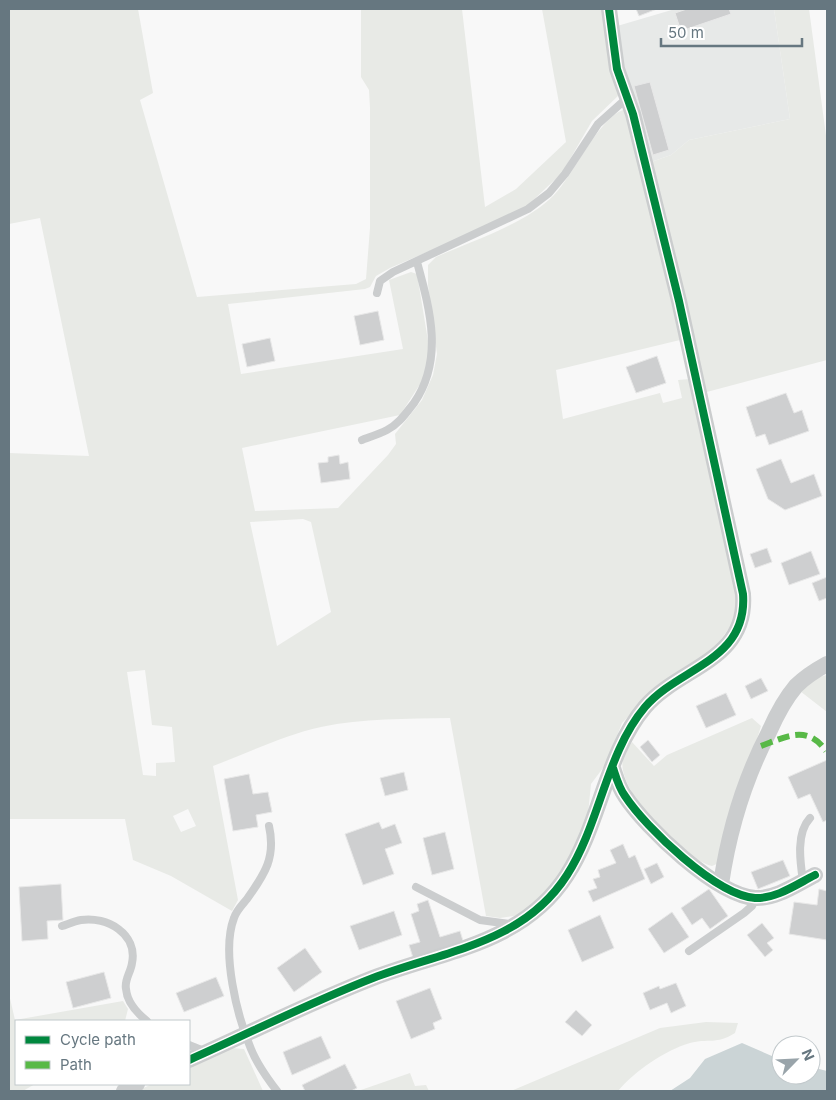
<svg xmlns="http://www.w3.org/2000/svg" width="836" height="1100" font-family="Inter,sans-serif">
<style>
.built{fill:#e7e9e8}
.green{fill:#e8eae6;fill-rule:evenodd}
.water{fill:#cbd4d6}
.building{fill:#cecfd0;stroke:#e8e8e8}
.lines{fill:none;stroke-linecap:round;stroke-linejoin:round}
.service{stroke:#cbcdce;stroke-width:8}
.minor{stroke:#cbcdce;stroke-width:16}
.quiet{stroke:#58b947;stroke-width:6;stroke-dasharray:12 6;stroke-linecap:butt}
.cycleway-casing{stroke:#fff;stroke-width:11}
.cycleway{stroke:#00873e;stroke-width:8}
</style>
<rect width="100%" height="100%" fill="#f8f8f8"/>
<!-- built -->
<path class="built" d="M675,9h99l16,110 -101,21 -18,15 -20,7 -44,-133z"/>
<!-- green -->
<path class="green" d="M9,9h129l15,84 -13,7 57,197 159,-13 10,-5 4,-51v-120l-1,-18 -8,-13v-68h101l23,198 31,-18 50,-47 -24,-133h62l15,86 -27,26 -30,52 -34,32 -19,12 -119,51 -14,8 -6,11 -5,2 -137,15 13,70 162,-25 -14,-69 22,-8 6,2 13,79 -4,22 -26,40 -158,33 13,63 83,-3 50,-53 8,-11 -1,-10 27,-34 11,-25 4,-21 -9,-69v-20l8,-8c36,-16 90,-33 118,-62 20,-21 45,-77 69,-85l5,5 52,225 -124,30 7,49 97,-26 3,10 19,-5 -4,-18 12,-1 47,220 -2,21 -24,33 -67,48 -22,22 -16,41 -15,20 -4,40 -25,51 -41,40 -21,3 -14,-2 -36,-198c-43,1 -87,0 -129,9 -37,8 -73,26 -108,39l25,134 -6,11 -61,-35 -38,-16 -8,-41h-116v-366l80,3 -49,-238 -31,6zM303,519l8,3 20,90 -54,34 -27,-124zM145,670l7,55 20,2 3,35 -19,1v13l-13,-1 -16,-103zM188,809l8,17 -15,6 -8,-16z
M774,9h35l18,134v217l-124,33 -52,-231 20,-7 18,-15 101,-21z
M827,675v37l-27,-21 14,-13z
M752,718l9,8 -42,137 -7,3c-28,-6 -97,-76 -89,-107 1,-6 6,-12 9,-17l22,24 13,-11z
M9,994l6,26 108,-19 5,8 -3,12h-109v63h19l-12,7h-14z
M706,1022l32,1 -3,10c-19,12 -27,5 -45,10 -25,7 -56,29 -72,48h-107l149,-63z
M231,1048l13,1 19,42h-126l15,-7h37v-18z
M410,1073l5,13 11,-1 3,6h-71z"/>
<!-- water -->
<path class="water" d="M742,1043l39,17v15h30v-8l16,4v20h-157l20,-13 15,-19z"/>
<!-- building -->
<path class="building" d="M636,9h21l-18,7z
M687,9h42l2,5 -50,17 -6,-18z
M650,82l19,68 -16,5 -19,-69z
M378,311l6,29 -24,5 -6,-29z
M270,338l5,23 -28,6 -5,-23z
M657,356l9,27 -30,10 -10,-26z
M786,393l8,20 8,-3 7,21 -40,14 -4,-11 -9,3 -10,-30z
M339,455l1,9 8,-2 2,17 -29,4 -3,-20 10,-1v-5z
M781,459l10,24 23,-9 8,22 -37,14 -17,-11 -12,-30z
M767,548l5,14 -17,6 -5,-14z
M811,551l9,23 -31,11 -8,-22z
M827,577v21l-8,3 -7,-18z
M761,678l7,13 -17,8 -6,-13z
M726,693l10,22 -30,13 -10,-22z
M648,740l12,15 -8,7 -12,-15z
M827,760v60l-4,2 -13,-28 -12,5 -10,-22z
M404,772l4,18 -23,6 -5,-18z
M249,774l4,20 15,-2 4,20 -16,3 2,12 -25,4 -9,-52z
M379,822l3,7 13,-5 7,19 -17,6 9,25 -31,11 -18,-51z
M445,832l9,37 -22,6 -9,-37z
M623,844l6,14 6,-3 10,24 -52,23 -5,-11 9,-3 -4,-9 7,-2 -2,-7 18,-7 -6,-13z
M783,860l7,16 -32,13 -7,-17z
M657,863l7,14 -13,7 -7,-15z
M61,884l2,36 -16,1 1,18 -26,2 -3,-54z
M709,889l19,27 -18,13 -8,-11 -10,7 -11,-17z
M819,889l8,2v49l-38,-6 5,-32 23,3z
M428,900l12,37 20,-6 4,13 -50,17 -5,-16 11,-3 -9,-28 8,-3 -2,-7z
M394,911l8,24 -43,15 -9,-24z
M672,912l17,25 -25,16 -16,-24z
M600,915l14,33 -32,14 -14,-32z
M762,923l12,15 -7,5 6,7 -8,7 -18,-22z
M305,948l17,24 -28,20 -17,-24z
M104,972l7,26 -38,10 -7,-26z
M216,977l8,19 -40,16 -8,-19z
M676,983l10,23 -15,7 -4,-10 -17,7 -7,-17 16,-7 1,3z
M430,988l12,31 -9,4 2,6 -24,10 -15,-38z
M576,1010l16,15 -10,11 -17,-14z
M321,1036l10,22 -39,17 -9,-23z
M345,1064l12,24 -6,3h-46l-3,-6z"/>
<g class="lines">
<!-- service -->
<path class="service" d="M377,293l3,-12 13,-9 135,-63 21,-16 16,-19 33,-50 29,-26
M362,440c8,-3 17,-6 25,-10 12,-6 19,-17 27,-27 30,-44 16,-93 3,-141
M269,826c7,31 -4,48 -22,73 -5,6 -11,12 -13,19 -13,34 3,98 17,131 6,15 16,29 26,42
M803,881c-3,-20 -7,-48 7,-63
M416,887l64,33 30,4
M62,926c6,-2 13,-5 19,-6 26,-4 57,14 51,43 -1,9 -8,17 -6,26 1,13 11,24 21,32
M689,951l55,-38 8,-7 4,-8
M189,1045l15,6"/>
<!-- minor -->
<path class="minor" d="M613,768c3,9 6,20 12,28 21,32 91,99 130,102 21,1 42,-14 60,-23
M721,884c8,-54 23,-104 48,-152 7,-16 16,-33 27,-46 9,-9 20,-16 31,-22
M189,1060c61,-27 122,-58 184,-82 70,-27 150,-34 194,-103 33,-51 39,-122 78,-168 34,-40 103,-46 98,-113l-64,-293 -46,-187 -16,-45 -8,-60
M124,1091l13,-7"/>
<!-- quiet -->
<path class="quiet" d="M761,746c25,-9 46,-22 65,5"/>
<!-- cycleway casing -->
<g class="cycleway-casing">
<path id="cycleway" d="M613,768c3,9 6,20 12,28 21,32 91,99 130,102 21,1 42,-14 60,-23
M189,1060c61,-27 122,-58 184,-82 70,-27 150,-34 194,-103 33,-51 39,-122 78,-168 34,-40 103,-46 98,-113l-64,-293 -46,-187 -16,-45 -8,-60"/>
</g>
<!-- cycleway -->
<use href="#cycleway" class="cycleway"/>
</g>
<!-- border -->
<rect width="836" height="1100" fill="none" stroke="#667780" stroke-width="20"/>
<!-- legend -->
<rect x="15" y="1020" width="175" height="65" fill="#ffffff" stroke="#c2c9cc"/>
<rect x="25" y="1036" width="25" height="8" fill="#00873e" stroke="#c2c9cc"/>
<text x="60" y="1045" font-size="15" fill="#667780">Cycle path</text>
<rect x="25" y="1061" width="25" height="8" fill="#58b947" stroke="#c2c9cc"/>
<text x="60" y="1070" font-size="15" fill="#667780">Path</text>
<!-- north arrow -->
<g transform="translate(796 1060) rotate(66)"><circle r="24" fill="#ffffff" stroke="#c2c9cc"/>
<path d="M0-4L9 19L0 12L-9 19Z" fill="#99a4aa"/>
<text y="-8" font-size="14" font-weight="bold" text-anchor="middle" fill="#667780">N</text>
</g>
<!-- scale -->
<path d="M661 38v8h141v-8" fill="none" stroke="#667780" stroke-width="2.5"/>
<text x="668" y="38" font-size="15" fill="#667780" stroke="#ffffff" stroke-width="4" paint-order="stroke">50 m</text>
</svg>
